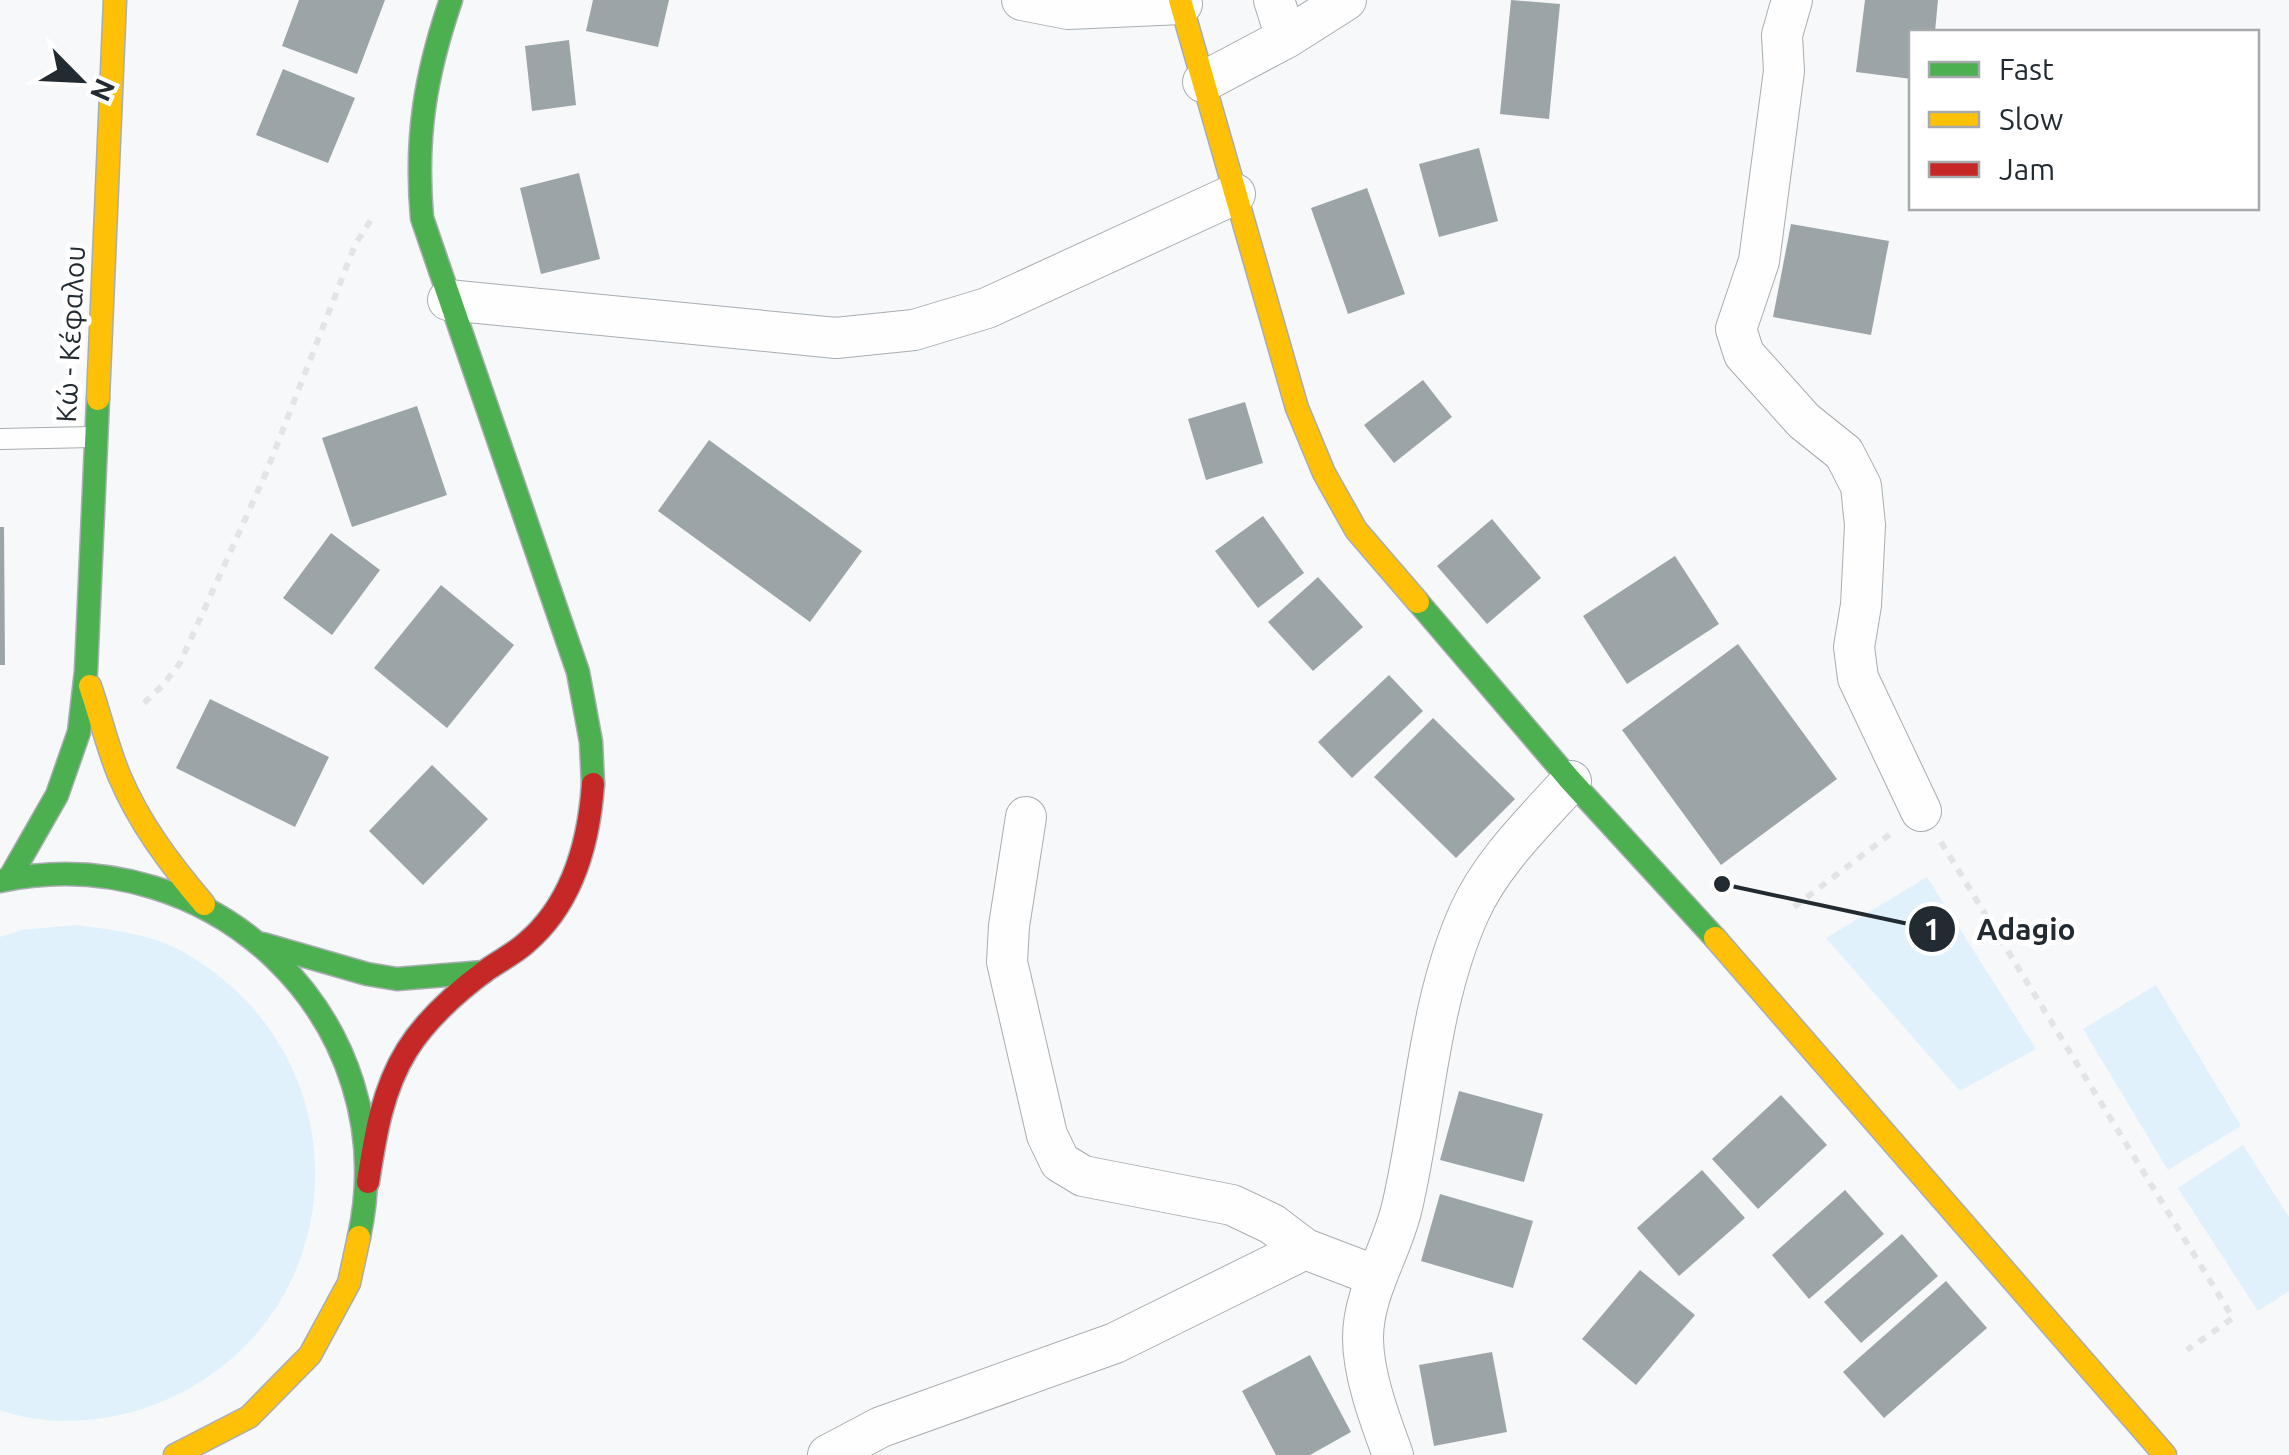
<svg xmlns="http://www.w3.org/2000/svg" width="2289" height="1455" font-family="Ubuntu,sans-serif">
<style>
.green{fill:#e0f1fb}
.building{fill:#9ba5a8}
.lines{fill:none;stroke-linecap:round;stroke-linejoin:round}
.lane-casing{stroke:#a8adb1;stroke-width:22}
.street-casing{stroke:#a8adb1;stroke-width:42}
.fast-casing{stroke:#a8adb1;stroke-width:25}
.slow-casing{stroke:#a8adb1;stroke-width:25}
.jam-casing{stroke:#a8adb1;stroke-width:25}
.path{stroke:#e2e4e5;stroke-width:6;stroke-dasharray:8 8;stroke-linecap:butt}
.lane{stroke:#fefefe;stroke-width:20}
.street{stroke:#fefefe;stroke-width:40}
.fast{stroke:#4caf50;stroke-width:22}
.slow{stroke:#ffc107;stroke-width:22}
.jam{stroke:#c62828;stroke-width:22}
.labels{text-anchor:middle;dominant-baseline:central;stroke-width:10;stroke-linejoin:round;paint-order:stroke}
.street-label{font-size:28px;fill:#222b31;stroke:#fff}
.leader{fill:none;stroke:#222b31;stroke-width:4}
.callout-dot{fill:#222b31;stroke:#fff;stroke-width:4}
.mark-label{font-size:30px;text-anchor:middle;font-weight:bold;fill:#fff}
.callout-label{font-size:30px;text-anchor:middle;font-weight:bold;fill:#222b31;stroke:#fff;stroke-width:10;stroke-linejoin:round;paint-order:stroke}
</style>
<rect width="100%" height="100%" fill="#f6f8fa"/>
<!-- green -->
<path class="green" d="M1927,877l109,172 -76,42 -134,-153z
M76,925c37,5 76,9 109,28 191,110 168,386 -43,456 -43,14 -99,17 -142,1v-473l21,-7z
M2156,985l85,141 -73,44 -85,-141z
M2243,1145l46,72v74l-31,20 -80,-123z"/>
<!-- building -->
<path class="building" d="M299,0h86l-28,74 -75,-28z
M593,0h76l-11,47 -72,-16z
M1511,0l49,4 -11,115 -49,-5z
M1865,0h73l-3,32h-23v47l-56,-7z
M569,40l7,65 -44,6 -7,-65z
M283,69l72,29 -27,65 -72,-28z
M1479,148l19,73 -59,16 -20,-73z
M579,173l21,86 -59,15 -21,-86z
M1367,188l38,106 -57,20 -37,-106z
M1791,224l98,17 -18,94 -98,-18z
M1423,380l29,37 -58,46 -30,-38z
M1245,402l18,61 -57,17 -18,-61z
M417,406l30,89 -95,32 -30,-89z
M709,440l153,111 -52,71 -152,-111z
M1263,516l41,57 -46,35 -43,-57z
M1492,519l49,59 -54,46 -50,-58z
M0,527h4l1,138h-5z
M331,533l49,37 -48,65 -49,-37z
M1675,556l44,68 -92,60 -44,-68z
M1318,577l45,50 -50,44 -45,-49z
M441,585l73,60 -67,83 -73,-60z
M1738,644l99,135 -116,86 -99,-135z
M1389,675l34,36 -71,67 -34,-36z
M210,699l119,58 -34,70 -119,-59z
M1433,718l82,81 -59,59 -82,-81z
M432,765l56,54 -65,66 -54,-54z
M1459,1091l84,23 -19,68 -84,-22z
M1781,1095l46,50 -69,64 -46,-50z
M1702,1170l43,48 -66,58 -42,-48z
M1845,1190l39,44 -75,65 -37,-44z
M1440,1194l93,27 -20,67 -92,-27z
M1902,1234l36,42 -77,67 -37,-41z
M1640,1270l55,45 -59,70 -54,-46z
M1946,1281l41,47 -103,90 -41,-46z
M1492,1352l15,80 -73,14 -15,-81z
M1310,1355l41,77 -41,23h-34l-34,-64z"/>
<g class="lines">
<!-- lane casing -->
<g class="lane-casing">
<path id="lane" d="M0,439l93,-2"/>
</g>
<!-- street casing -->
<g class="street-casing">
<path id="street" d="M1022,0l46,9 114,-5
M1274,0l12,38
M1792,0l-10,35 2,36 -25,190 -23,68 8,25 60,67 40,32 17,33 4,39 -4,80 -7,42 4,31 63,133
M1203,82l83,-44 60,-38
M448,300l388,38 78,-8 73,-22 248,-114
M1026,817l-17,109 -2,36 40,173 13,27 23,14 149,29 40,19 33,25 71,27
M828,1455l53,-28 234,-84 190,-94
M1393,1455c-13,-35 -30,-80 -30,-117 0,-46 29,-87 39,-131 23,-98 26,-202 67,-294 22,-50 66,-92 102,-132"/>
</g>
<!-- fast casing -->
<g class="fast-casing">
<path id="fast" d="M451,0c-26,76 -36,138 -29,218l156,454 13,70 2,42
M1418,602l153,179 144,157
M9,879l48,-84 22,-63 7,-61 12,-272
M0,881c214,-45 406,140 359,356
M263,944l104,30 30,5 87,-7"/>
</g>
<!-- slow casing -->
<g class="slow-casing">
<path id="slow" d="M1180,0l117,408 27,65 32,57 62,72
M98,399l17,-399
M90,686c10,29 17,60 29,89 20,48 51,89 85,129
M1715,938l450,517
M175,1455l74,-38 61,-62 39,-72 10,-46"/>
</g>
<!-- jam casing -->
<g class="jam-casing">
<path id="jam" d="M368,1182c7,-45 14,-92 39,-132 20,-32 51,-59 81,-81 13,-9 27,-16 38,-26 46,-39 63,-101 67,-159"/>
</g>
<!-- path -->
<path class="path" d="M144,703l19,-18 17,-22 86,-190 89,-228 19,-30
M1941,842l292,476 -46,32
M1794,907l99,-75"/>
<!-- lane -->
<use href="#lane" class="lane"/>
<!-- street -->
<use href="#street" class="street"/>
<!-- fast -->
<use href="#fast" class="fast"/>
<!-- slow -->
<use href="#slow" class="slow"/>
<!-- jam -->
<use href="#jam" class="jam"/>
</g>
<g class="labels">
<!-- street labels -->
<g class="street-label">
<text transform="translate(70 334) rotate(-87)">Κώ - Κέφαλου</text>
</g>
</g>
<!-- callouts -->
<path class="leader" d="M1722 884L1932 929"/>
<g class="callout-dot">
<circle cx="1722" cy="884" r="10"/>
<circle cx="1932" cy="929" r="25"/>
</g>
<g class="mark-label">
<text x="1932" y="940">1</text>
</g>
<g class="callout-label">
<text x="2026" y="940">Adagio</text>
</g>
<!-- legend -->
<rect x="1909" y="30" width="350" height="180" fill="#ffffff" stroke="#a7aaad" stroke-width="2.5"/>
<rect x="1929" y="62" width="50" height="15" fill="#4caf50" stroke="#a7aaad" stroke-width="2.5"/>
<text x="1999" y="80" font-size="30" fill="#222b31">Fast</text>
<rect x="1929" y="112" width="50" height="15" fill="#ffc107" stroke="#a7aaad" stroke-width="2.5"/>
<text x="1999" y="130" font-size="30" fill="#222b31">Slow</text>
<rect x="1929" y="162" width="50" height="15" fill="#c62828" stroke="#a7aaad" stroke-width="2.5"/>
<text x="1999" y="180" font-size="30" fill="#222b31">Jam</text>
<!-- north arrow -->
<g transform="translate(80 80) rotate(114)" stroke="#ffffff" stroke-width="8" paint-order="stroke">
<path d="M0-8L18 38L0 25L-18 38Z" fill="#222b31"/>
<text y="-15" font-size="28" font-weight="bold" text-anchor="middle" fill="#222b31">N</text>
</g>
</svg>
